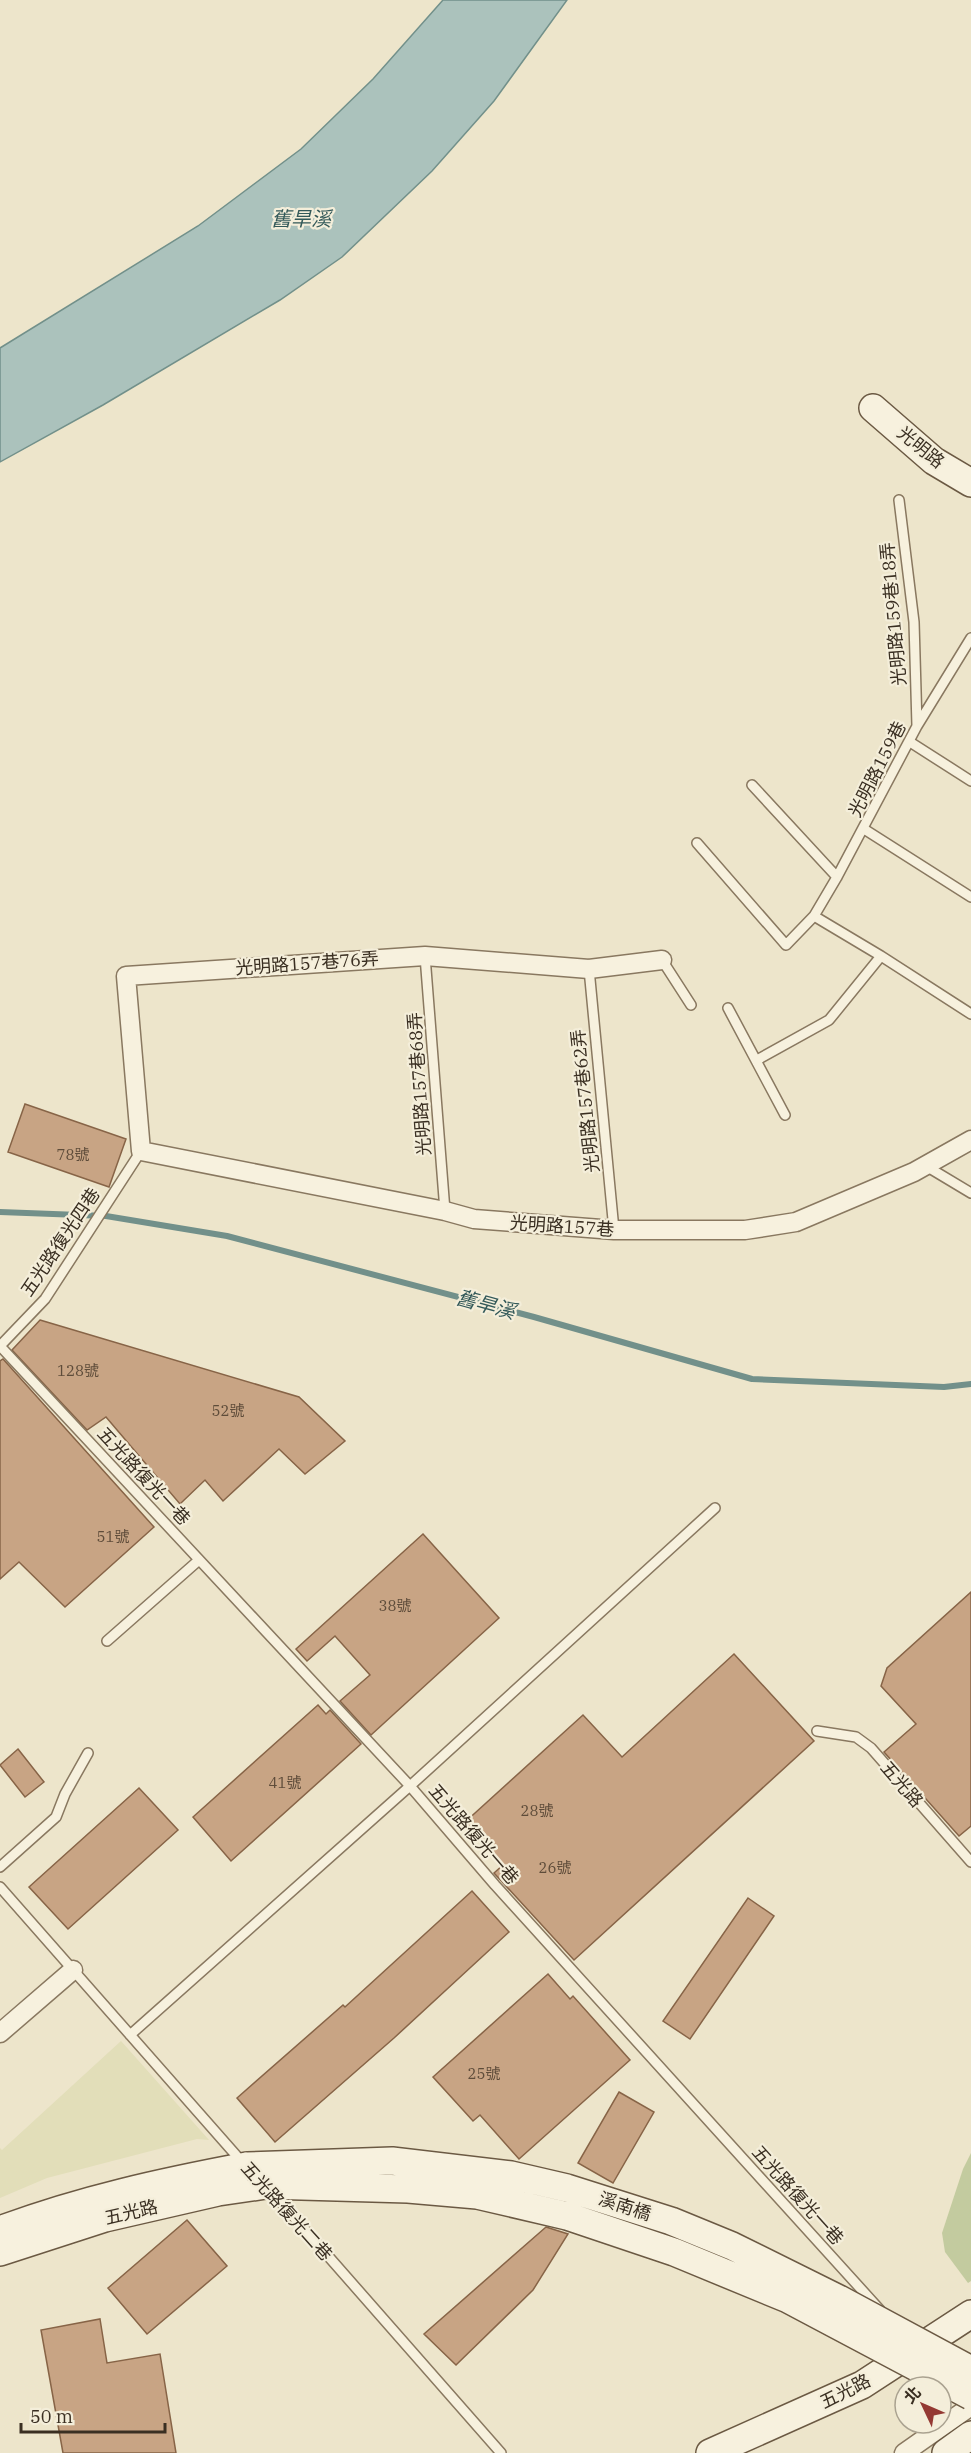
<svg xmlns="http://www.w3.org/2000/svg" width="971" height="2453" font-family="'IBM Plex Serif','Noto Sans TC',serif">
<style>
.farmland{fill:#e2deb9}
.green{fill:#c3cb9f}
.water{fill:#abc2bc;stroke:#72908a;stroke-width:1.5}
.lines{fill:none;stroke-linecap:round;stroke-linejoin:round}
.stream{stroke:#72908a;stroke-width:6}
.building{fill:#c8a484;stroke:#876447;stroke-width:1.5}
.lane-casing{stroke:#897860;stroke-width:12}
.street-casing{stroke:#897860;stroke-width:21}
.secondary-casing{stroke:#6b5943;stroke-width:30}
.lane{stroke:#f7f1de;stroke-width:9}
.street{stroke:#f7f1de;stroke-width:18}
.secondary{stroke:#f7f1de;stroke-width:27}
.secondary-bridge-casing{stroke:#6b5943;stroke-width:30;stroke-linecap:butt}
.secondary-bridge{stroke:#f7f1de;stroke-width:27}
.labels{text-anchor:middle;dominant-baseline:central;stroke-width:4.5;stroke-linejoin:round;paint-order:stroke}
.number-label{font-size:15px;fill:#5e4c3a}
.street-label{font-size:18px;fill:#3a2f22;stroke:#f4eeda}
.water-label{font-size:20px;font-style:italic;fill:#335959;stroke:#f4eeda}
</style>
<rect width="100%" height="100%" fill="#ede5cb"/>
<!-- farmland -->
<path class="farmland" d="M121,2041l88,99 -12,-1 -150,39 -47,20v-50l2,2z"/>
<!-- green -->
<path class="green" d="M971,2153v128l-3,2 -23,-31 -3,-19 21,-64z"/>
<!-- water -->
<path class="water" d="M443,0h124l-73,101 -62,70 -90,86 -62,43 -177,105 -103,57v-114l198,-122 103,-77 72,-70z"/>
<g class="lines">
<!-- stream -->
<path class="stream" d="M0,1212l106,4 121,20 307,81 218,62 192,8 27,-3"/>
</g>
<!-- building -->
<path class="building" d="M25,1104l101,35 -17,48 -101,-35z
M40,1320l259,77 46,44 -40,33 -26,-25 -56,52 -18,-21 -25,24 -74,-87 -19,13 -75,-80z
M3,1359l151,168 -89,80 -46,-45 -19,17v-218z
M423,1534l76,84 -128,117 -31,-34 30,-26 -35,-39 -28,25 -11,-12z
M971,1592v234l-12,10 -75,-84 32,-28 -35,-38 6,-18z
M734,1654l80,87 -240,219 -80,-87 9,-8 -39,-42 119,-108 39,42z
M318,1705l8,9 4,-4 31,34 -130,117 -38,-44z
M18,1749l26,33 -19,15 -25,-32z
M139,1788l39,42 -110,99 -39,-42z
M472,1891l37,41 -115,106 -119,104 -38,-44 106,-93 2,2z
M748,1898l26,18 -84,123 -27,-18z
M548,1974l22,25 3,-3 57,64 -111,99 -39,-44 -7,6 -40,-44z
M619,2092l35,20 -41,71 -35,-20z
M187,2220l40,46 -80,68 -39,-46z
M546,2227l22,7 -35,56 -77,75 -32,-31z
M100,2319l7,44 53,-9 16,99h-113l-22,-123z"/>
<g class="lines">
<!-- lane casing -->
<g class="lane-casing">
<path id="lane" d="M899,500l15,122 3,104
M910,742l61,39
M752,785l85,92
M864,829l107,68
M697,843l89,102 28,-29 23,-39 80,-151 54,-88
M814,916l67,40 90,58
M425,956l20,255
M662,960l29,45
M589,969l25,261
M728,1008l57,107
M757,1060l72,-40 52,-64
M926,1166l45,27
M0,1346l410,440 85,99 385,425
M0,1346l45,-47 96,-148
M107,1641l92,-81
M817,1731l39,6 15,11 100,114
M0,1867l56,-50 9,-23 23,-41
M0,1887l242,275
M130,2035l280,-249 305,-278
M271,2191l230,262"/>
</g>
<!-- street casing -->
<g class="street-casing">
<path id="street" d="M662,960l-73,9 -164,-13 -299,20 15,175 304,60 29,8 140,11h131l51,-8 118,-50 57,-32
M0,2033l73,-63
M904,2453l67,-47"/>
</g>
<!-- secondary casing -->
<g class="secondary-casing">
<path id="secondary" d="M873,408l61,53 37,22
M0,2230c80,-30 162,-48 247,-64
M0,2252l105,-34 113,-26 48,-7
M710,2453l152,-68 109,-71
M946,2453l25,-18"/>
</g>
<!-- lane -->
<use href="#lane" class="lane"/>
<!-- street -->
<use href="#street" class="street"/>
<!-- secondary -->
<use href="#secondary" class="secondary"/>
<!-- secondary-bridge casing -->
<g class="secondary-bridge-casing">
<path id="secondary-bridge" d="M247,2166l145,-5 119,14 56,13 104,33 61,25 107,53 132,71
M266,2185l142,4 69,6 90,21 107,36 114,47 183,97"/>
</g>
<!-- secondary-bridge -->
<use href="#secondary-bridge" class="secondary-bridge"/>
</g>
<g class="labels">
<!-- number labels -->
<g class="number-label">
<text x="73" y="1154">78號</text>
<text x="78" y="1370">128號</text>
<text x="228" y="1410">52號</text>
<text x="113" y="1536">51號</text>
<text x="395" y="1605">38號</text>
<text x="285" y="1782">41號</text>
<text x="537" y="1810">28號</text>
<text x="555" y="1867">26號</text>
<text x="484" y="2073">25號</text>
</g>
<!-- street labels -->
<g class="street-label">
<text transform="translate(921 447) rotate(39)">光明路</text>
<text transform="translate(893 614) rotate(-95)">光明路159巷18弄</text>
<text transform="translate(877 769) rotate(-63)">光明路159巷</text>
<text transform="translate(307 963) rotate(-4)">光明路157巷76弄</text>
<text transform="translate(419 1084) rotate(-94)">光明路157巷68弄</text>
<text transform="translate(585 1101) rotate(-96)">光明路157巷62弄</text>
<text transform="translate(562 1226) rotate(4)">光明路157巷</text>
<text transform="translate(60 1242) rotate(-56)">五光路復光四巷</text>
<text transform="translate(144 1476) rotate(47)">五光路復光一巷</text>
<text transform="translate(902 1784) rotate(49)">五光路</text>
<text transform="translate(474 1834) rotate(49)">五光路復光一巷</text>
<text transform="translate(798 2195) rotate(48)">五光路復光一巷</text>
<text transform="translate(625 2206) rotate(18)">溪南橋</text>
<text transform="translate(287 2211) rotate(48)">五光路復光二巷</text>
<text transform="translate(131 2212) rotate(-13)">五光路</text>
<text transform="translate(845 2391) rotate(-27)">五光路</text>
</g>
<!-- water labels -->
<g class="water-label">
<text x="301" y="218">舊旱溪</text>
<text transform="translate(486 1304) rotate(15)">舊旱溪</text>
</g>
</g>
<!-- north arrow -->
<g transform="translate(923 2405) rotate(314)"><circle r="28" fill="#f4eeda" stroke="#aaa290" stroke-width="1.5"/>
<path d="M0-4.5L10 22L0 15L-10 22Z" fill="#943933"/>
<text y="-9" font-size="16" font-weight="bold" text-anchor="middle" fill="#3a2f22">北</text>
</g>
<!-- scale -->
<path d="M21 2423v9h144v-9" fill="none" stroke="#3a2f22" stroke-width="3"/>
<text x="30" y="2423" font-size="18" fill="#3a2f22" stroke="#f4eeda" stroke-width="4.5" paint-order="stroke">50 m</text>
</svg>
